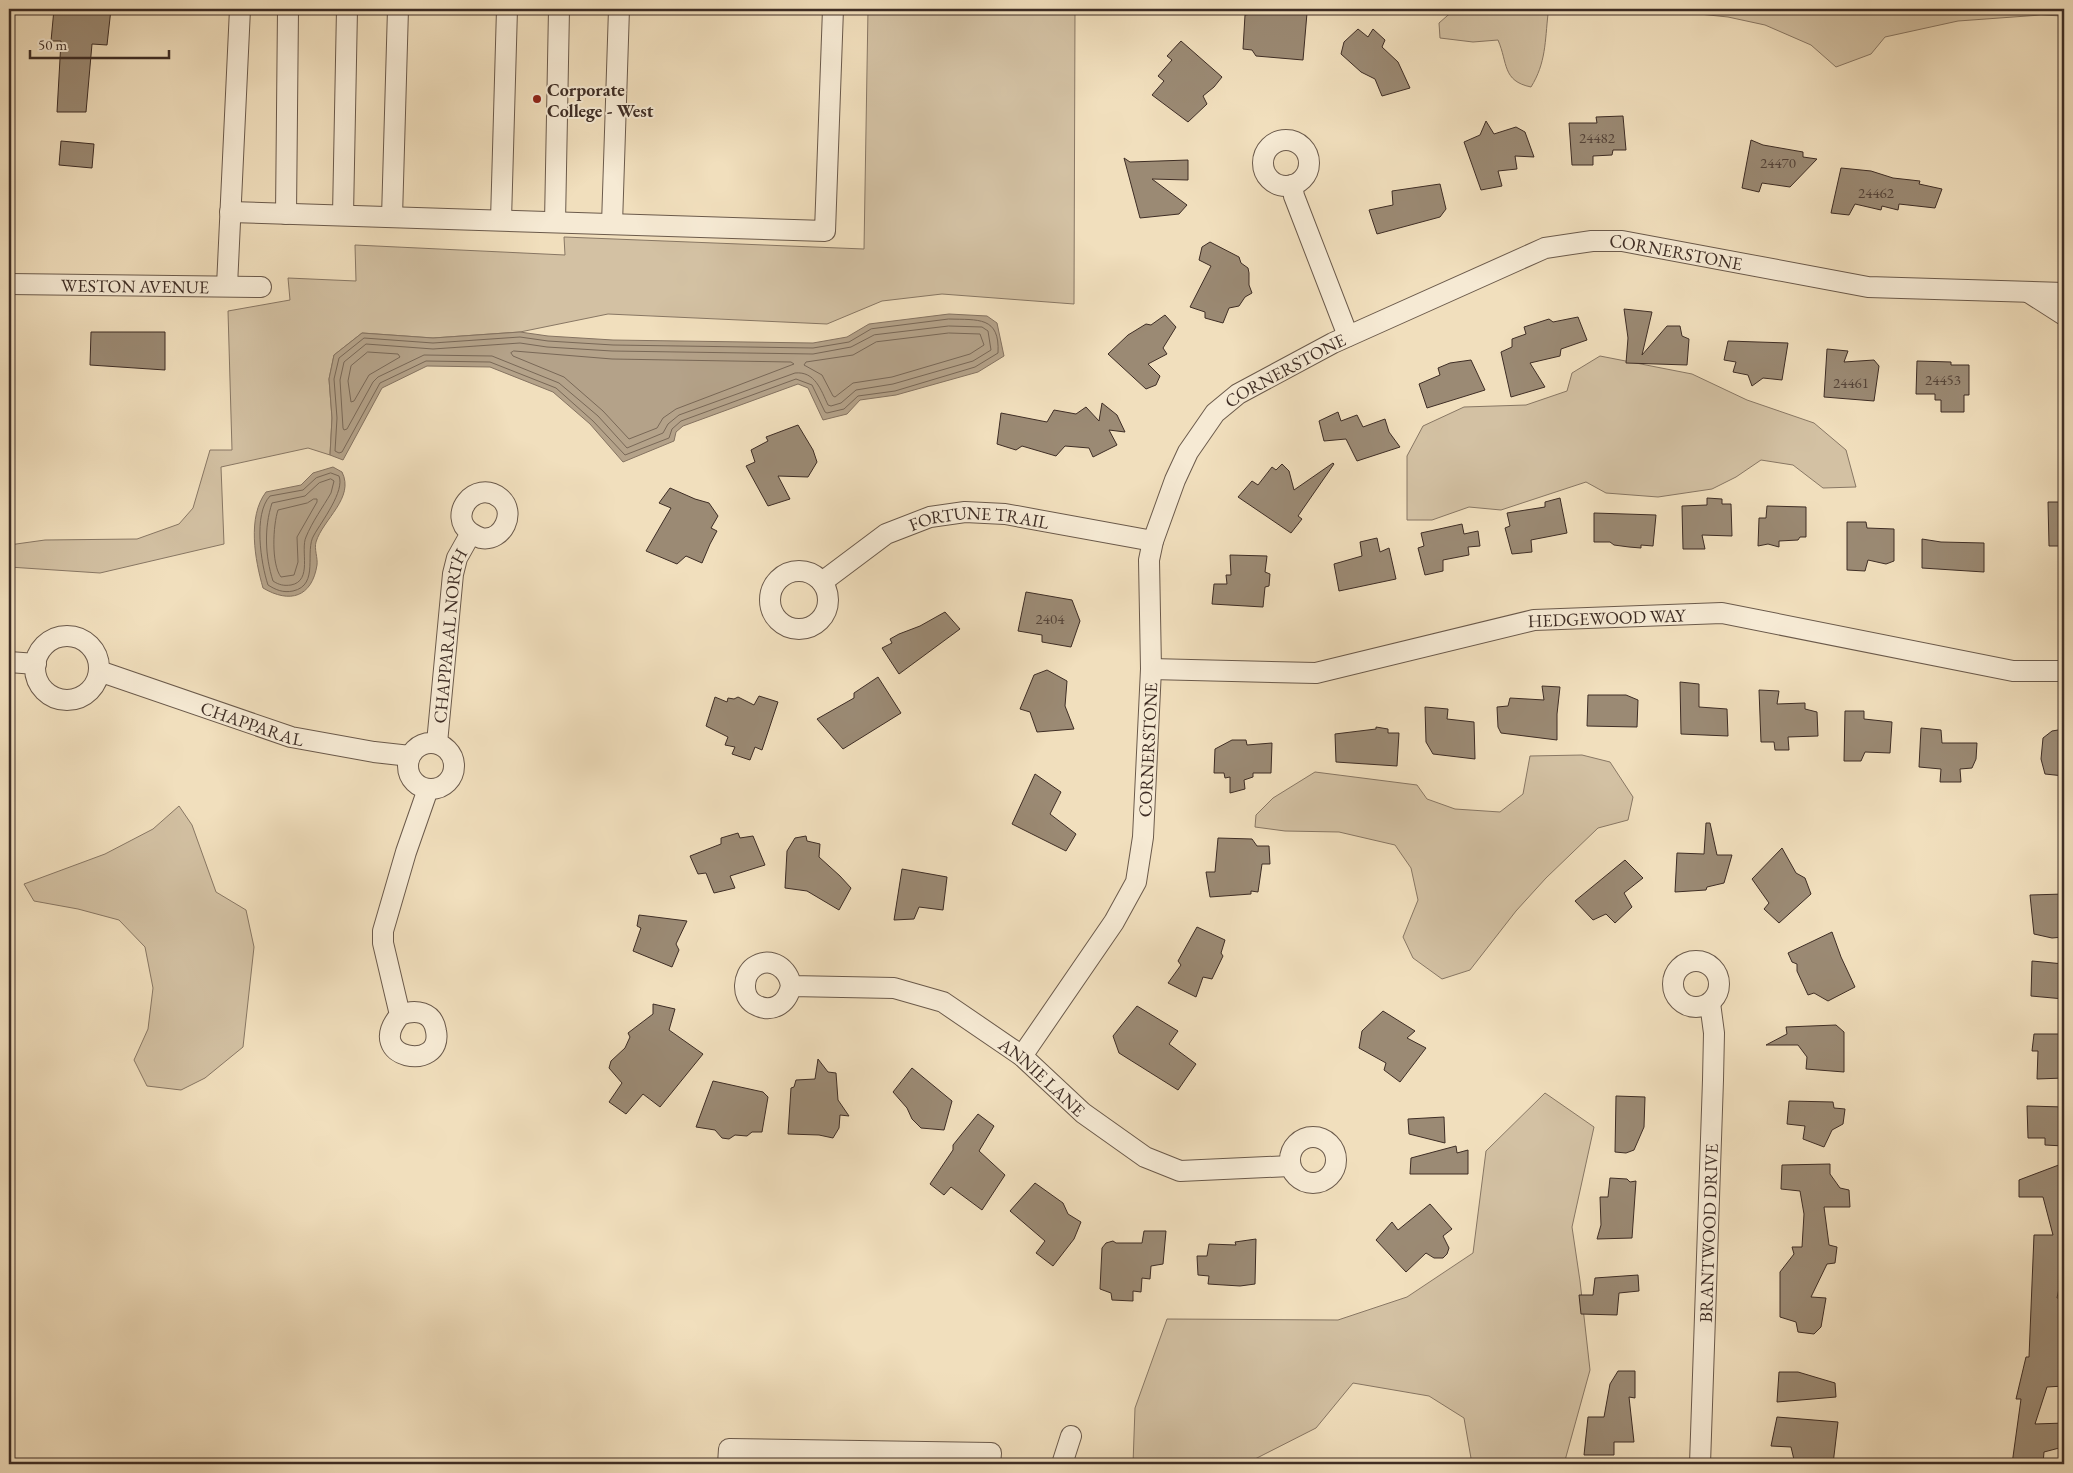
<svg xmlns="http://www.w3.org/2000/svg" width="2073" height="1473" font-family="'EB Garamond',serif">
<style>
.green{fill:#d3c1a3;stroke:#887764}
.water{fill:#b4a289;stroke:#857361}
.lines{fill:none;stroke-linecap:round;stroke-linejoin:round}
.shore{stroke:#796857;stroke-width:1}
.building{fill:#9b8a74;stroke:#3e2d25}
.minor-casing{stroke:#6b5a4b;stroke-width:22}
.minor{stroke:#f6ead4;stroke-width:20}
.poi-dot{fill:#8f2418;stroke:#f6ead4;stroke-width:2}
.labels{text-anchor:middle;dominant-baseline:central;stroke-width:4;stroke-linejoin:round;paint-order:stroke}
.number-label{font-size:15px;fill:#554439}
.poi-label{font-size:18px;font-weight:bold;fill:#3e2d25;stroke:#f6ead4;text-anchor:start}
.street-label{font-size:18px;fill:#3e2d25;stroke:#f6ead4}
</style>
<rect width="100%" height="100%" fill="#f1dfbd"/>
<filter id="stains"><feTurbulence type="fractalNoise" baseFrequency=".004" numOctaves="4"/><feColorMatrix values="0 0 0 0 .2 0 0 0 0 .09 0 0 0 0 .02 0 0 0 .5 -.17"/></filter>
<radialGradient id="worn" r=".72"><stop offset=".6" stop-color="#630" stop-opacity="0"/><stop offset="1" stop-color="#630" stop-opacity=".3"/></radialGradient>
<!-- green -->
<path class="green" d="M868,9h207l-1,295 -132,-10 -60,7 -55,23 -219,-10 -88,18 -87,6 -71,-5 -28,22 -5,24 3,39 -2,37 -22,-7 -87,19 3,77 -124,29 -91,-6v-22l36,-5 92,-1 42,-15 14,-16 17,-58h22l-4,-139 62,-11 -2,-22 68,3 -1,-36 210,10 -1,-18 300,12z
M1455,9h123l-30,5c-3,27 -2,49 -17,73 -29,-6 -23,-24 -33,-47l-25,2 -33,-4 -1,-15z
M1651,9h413v7l-23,-1 -83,6 -73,16 -14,17 -35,13 -25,-22 -46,-20 -37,-8z
M1600,356l92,18 55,26 67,23 32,27 10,37 -33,1 -30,-23 -32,-5 -25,17 -24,12 -54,8 -52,-4 -20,-11 -85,28 -32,-3 -37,13h-25v-64l16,-30 41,-19 62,-2 41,-14 5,-18z
M1582,755l28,7 23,35 -5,23 -30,8 -52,50 -30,33 -46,59 -28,9 -29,-21 -10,-21 15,-37 -7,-32 -16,-23 -56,-13 -54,-1 -30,-4 1,-12 17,-17 42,-26 102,13 10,14 28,10 45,3 23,-18 7,-38z
M179,806l13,19 24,67 30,18 8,37 -11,100 -38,31 -24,12 -34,-4 -13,-26 14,-31 5,-41 -8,-41 -26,-27 -41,-11 -44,-8 -10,-17 81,-30 48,-25z
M1545,1093l49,34 -22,100 8,54 10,89 -26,94h-92l-8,-46 -35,-22 -76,-13 -37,45 -61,31 -2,5h-120l2,-56 32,-89 171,1 69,-23 66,-44 13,-102z"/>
<!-- water -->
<path class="water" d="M949,314l38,2 10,7 7,33 -26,16 -82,23 -36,5 -13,14 -24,6 -15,-32 -10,-4 -115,42 -7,6 -2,9 -51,21 -33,-38 -37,-32 -63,-25 -63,-1 -45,22 -39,72 -13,-5 2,-37 -3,-39 5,-24 28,-22 71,5 87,-6 28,4 65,4 200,3 34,-6 22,-13z
M333,467l9,5c13,26 -19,47 -26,70 -2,7 2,16 1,23 -5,32 -27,39 -54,23 -8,-28 -16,-71 3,-96l35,-7 12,-12z"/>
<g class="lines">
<!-- shore -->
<path class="shore" d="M949,319c29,1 51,-3 49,34l-23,14 -80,24 -37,5 -14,13 -17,4 -2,-1 -13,-27 -16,-6 -115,42 -9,8 -3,9 -44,17 -32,-34 -37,-33 -66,-26 -64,-1 -46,22 -38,69 -3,1 -4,-2 2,-33 -3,-39 5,-21 25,-20 69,5 87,-6 28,4 65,4 200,3 36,-6 22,-13z
M949,326l33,1 6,4 3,19 -18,11 -80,23 -37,6 -15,13 -10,3 -3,-1c-7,-15 -13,-34 -33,-32l-116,42 -11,9 -5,9 -36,15 -29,-32 -39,-33 -67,-27 -68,-1 -46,22 -5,5 -26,47 -3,1 -1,-2 -3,-48 4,-18 22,-18 67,5 87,-6 27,4 65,4 201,3 38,-7 23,-12z
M949,333l31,1 4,11 -14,9 -78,23 -39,6 -18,14 -2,-1 -11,-21 -18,-10 2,-3 47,-7 23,-13z
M514,351l98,8 179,3 3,2 -118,45 -13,9 -6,10 -28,11 -26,-28 -39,-34 -51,-21 -2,-3z
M368,352l30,2 2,3 -31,18 -15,26 -3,1 -3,-21 3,-15z
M331,473l8,3c6,15 -17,45 -25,59 -10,16 6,50 -21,56 -10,2 -17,-1 -25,-6 -7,-21 -15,-71 2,-89l33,-6 13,-12z
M331,479l3,2 -3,12c-8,14 -19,29 -25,44 -6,13 7,44 -15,48 -7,1 -12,0 -18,-4 -8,-25 -9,-53 -1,-78l33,-7 14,-13z
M314,499h3v3l-20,35 1,25 -4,13 -13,2c-10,-13 -8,-52 -3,-67l29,-7z"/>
</g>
<!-- building -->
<path class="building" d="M54,9h57l-4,36 -15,-1 -6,68h-29l4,-71h-10z
M1272,11l35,2 -4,47 -47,-4 -4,-6 -9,-1 2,-34z
M1358,29l10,8 5,-8 12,11 -3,7 16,15 12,26 -28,8 -7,-17 -14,-7 -20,-18 3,-12z
M1181,41l41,36 -8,10 -11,9 4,8 -19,18 -36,-27 12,-14 -6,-5 14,-16 -5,-4z
M1623,116l3,34h-13l-1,5 -19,1v9h-21l-3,-42h28l-1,-6z
M1486,121l8,13 22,-7 9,5 9,25 -19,-1 2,13 -19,2 4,15 -21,4 -17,-48 16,-7z
M1751,140l12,5 40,7v5l14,2 -27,28 -28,-4 -3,9 -17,-4z
M61,141l33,3 -2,24 -33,-3z
M1124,158l6,4 58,-2v20l-36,-1 35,26 -8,9 -39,4z
M1841,168l30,3 22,7 27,3 -1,3 23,5 -7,19 -36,-4 -1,6 -16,-4 -1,4 -26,-6 -6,11 -18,-2z
M1440,184l6,25 -6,8 -63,17 -8,-24 24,-5 -1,-14z
M1210,242l29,15 2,6 7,5 1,5v12l3,8 -7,4 -6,9 -10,2 -6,15 -18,-5v-6l-15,-5 21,-41 -12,-6 3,-13z
M1624,309l28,3 -10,43 25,-29h13l2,10 7,3 -2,26 -61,-2 2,-25z
M1165,315l11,12 -13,21 4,6 -19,10 12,12 -4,9 -10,4 -38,-35 20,-19 18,-11 5,1z
M1578,317l9,23 -26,9 -1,7 -30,7 15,24 -34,10 -10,-45 11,-5v-8l14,-5 -2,-7 25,-8 4,3z
M91,332h74v38l-75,-5z
M1728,341l60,2 -6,37 -19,-2 -11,8 -4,-11 -15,-3 3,-10 -12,-2z
M1827,349l21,2 -4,11 30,-2 5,6 -5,35 -50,-4z
M1471,360l14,30 -58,18 -8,-24 21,-9 -2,-7 12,-5z
M1917,361l34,1v3h18v30h-5v17h-23v-12h-6v-6h-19z
M1102,403l15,12 8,17 -16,-2 8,15 -24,12 -4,-9 -24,-2 -9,10 -34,-10 -6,4 -19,-6 4,-31 46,9 7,-12 22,4 10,-7 13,14z
M1338,412l3,9 16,-6 6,12 22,-8 4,13 11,15 -43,14 -11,-22 -22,2 -5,-20z
M798,425l15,25 4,12 -9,15 -30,-1 12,23 -22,7 -22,-40 9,-4 -4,-12 17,-9 -2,-4z
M1333,463l1,1 -36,52 4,3 -11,14 -53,-36 14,-16 6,4 14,-18 4,3 6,-6 7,7 5,19z
M670,488l25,11 14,4 9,13 -7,12 6,3 -7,13 -8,19 -16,-7 -9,8 -31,-13 25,-43 -12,-5z
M1560,498l7,35 -36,7 1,12 -20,2 -7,-26 5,-2 -3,-13 38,-6v-5z
M1707,498l15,1v5h9l1,32 -30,-1 3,14h-22l-1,-43 25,-1z
M2048,502h16v44h-15z
M1767,506l39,1v30h-6l-2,3 -19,1v6l-11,-3 -10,2 1,-28h7z
M1594,513l62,2 -3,31 -12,-1v3l-12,-1 -15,-2 -4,-3h-16z
M1847,522h19l1,6 27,1v32l-8,3 -18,-4 -3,11 -18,-1z
M1462,524l2,10 14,-3 2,15 -12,1 1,8 -26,5v11l-18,4 -7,-27 6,-2 -3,-13z
M1377,538l3,14 9,-4 7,31 -57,12 -5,-27 28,-8 -2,-14z
M1922,539l19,3 43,1v29l-62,-4z
M1230,555l37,1 -2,16 5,2 -1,12 -4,1 -2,20 -51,-3 2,-20h13l-1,-9h5z
M1026,592l46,8 8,21 -9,26 -29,-5v-7l-24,-4z
M945,612l15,17 -61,45 -17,-26 10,-5 -2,-4 9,-5 21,-8z
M1047,670l20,11 -2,25 9,23 -37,3 -7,-20 -10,-3 14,-34z
M878,677l23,36 -58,36 -26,-30 37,-21v-5z
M1680,682l19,2v23l28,2 1,27 -47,-2z
M1542,686l18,1 -3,27v26l-56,-7 -3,-6 -1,-20 11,-1 2,-8 34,2z
M1759,690l20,1 -2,13 28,-1v6l12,3 1,24 -30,1 1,13h-14l-1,-8h-13z
M1588,695h38l12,5 -1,27 -50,-1z
M759,696l19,6 -16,48 -7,-3 -5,13 -18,-6 3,-7 -10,-2 3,-8 -22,-11 9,-29 12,5 1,-4 6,1 4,-2 16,8z
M1425,707l23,2 -1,10 27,3 1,37 -42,-5 -7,-12z
M1845,711h19v8l28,3 -2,31 -25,-1 -4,9h-17z
M1376,727l12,2v4h11l-2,33 -61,-4 -1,-28 41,-5z
M1921,728l20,2 1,13h35l-1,16 -4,9 -12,1 1,13h-21l1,-13 -22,-2z
M2064,729v47l-19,-2 -4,-15 2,-21 9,-7z
M1232,740h14l1,5 25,-2 -1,30h-18v4l-9,3 1,9 -15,4v-16l-5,1 -1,-5h-10l1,-24z
M1035,774l26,18 -11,22 26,20 -10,17 -54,-27z
M1706,823h4l7,32h15l-8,28 -17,4 -1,3 -31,2 2,-39 27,1z
M738,833l2,5 13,-2 12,29 -35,11 5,12 -21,5 -8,-20 -8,1 -8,-18 31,-12v-6z
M806,836l1,5 13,3 -1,13 21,19 11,12 -12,22 -32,-19 -22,-3 2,-37 8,-13z
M1218,838l34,1 5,7h12l1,18h-8l-4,28 -7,-1v3l-41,3 -4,-25h9z
M1782,848l14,25 9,5 6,16 -32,29 -15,-14 5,-6 -17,-24z
M1625,860l18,18 -19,15 8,14 -17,16 -9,-9 -13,6 -18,-19z
M902,869l45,8 -4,33 -24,-3 -5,12 -20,1z
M2064,894v43l-12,1 -18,-4 -4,-39z
M639,915l48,6 -11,23 3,6 -7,17 -39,-16 8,-23 -4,-2z
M1197,927l28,13 -4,13 2,3 -11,23 -9,-2 -7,20 -28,-14 13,-18 -3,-4z
M1832,932l9,25 14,30 -27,14 -14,-8 -6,2 -11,-24v-7l-5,-2 -4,-9z
M2032,961l32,3v35l-33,-3z
M653,1004l22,5 -6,21 34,24 -43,53 -17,-13 -17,20 -17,-12 13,-19 -13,-15 2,-7 14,-13 5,-11 -2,-4 25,-19z
M1137,1006l41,25 -9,13 27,20 -18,26 -59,-37 -6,-17z
M1383,1011l32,20 -8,7 19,10 -26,34 -16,-12 2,-7 -27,-15 3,-17z
M1836,1025l8,7v40l-38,-3 1,-12 -9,-12h-32l21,-11 -1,-7z
M2034,1034h30v44l-27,1 1,-28h-6z
M818,1059l10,13 8,1 2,27 11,16 -9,-1 -1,13 -6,10 -14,-3 -31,-1 3,-46 3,-1 2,-7 19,-1z
M912,1068l40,33 -8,29 -23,-2 -9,-9 -5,-11 -14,-16z
M713,1081l50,11 5,5 -6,35h-10l-5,4 -12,-1 -6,4 -7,-1 -7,-8 -19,-3z
M1616,1096l29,1 -1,30 -10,23 -8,3 -11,-1z
M1789,1101l44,1 1,6 11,1 -2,15 -11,6 -8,17 -21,-8 2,-13 -18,-2z
M2027,1106l37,1v39l-19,-1v-7h-17z
M978,1114l16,12 -15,25 26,24 -23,35 -31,-23 -7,8 -14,-11 23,-34v-5z
M1444,1117l1,26 -36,-9 -1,-15z
M1456,1146l1,7 11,-3v24h-58l1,-16z
M2064,1163v102l-7,33h7v88l-17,1 -12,37 29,-1 -1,24 -19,5 -1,12h-31l9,-65h-5l10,-42h3l5,-122h19l-10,-38h-24v-17z
M1830,1164v10l10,14 9,2 1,17h-26l5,38 8,2 -2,16 -8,1 -16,33 15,1 -5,29 -7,7 -16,-2 -2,-10 -16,-5v-45l14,-18 -2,-7h10l2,-33 -4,-23 -19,-2 1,-24z
M1610,1178l17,1 3,3 6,-1 -4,57 -35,1 4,-14 -1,-28h8z
M1035,1183l28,20 5,11 13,8 -7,17 -21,27 -17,-13 9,-12 -35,-30z
M1430,1204l22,25 -9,7 6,12 -2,6 -4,4h-9l-8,-5 -20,19 -30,-32 16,-18 6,8z
M1144,1231h22l-3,33 -12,2 -1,13 -8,-1 -1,14 -8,-1v10l-21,-1 -1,-7 -11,-4 2,-41 4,-5 7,-2 3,2h26z
M1256,1239l-1,45 -15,2 -32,-2 1,-8 -11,-1 -1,-19h10l2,-12 27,1 -1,-3z
M1638,1275l1,16 -20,2 -2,22 -36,-1 -2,-19h14l2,-17z
M1618,1371h17v27l-6,-1 5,45h-20v13h-30l4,-38h16l6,-33z
M1779,1372h19l37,11 1,14 -59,5z
M1777,1417l61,5 -5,42h-38l-4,-17 -20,-1z"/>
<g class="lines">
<!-- minor casing -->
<g class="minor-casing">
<g id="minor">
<circle cx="1286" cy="163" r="23"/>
<path d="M1292,185l2,11 54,140"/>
<path d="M230,212l595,19 8,-222"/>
<path d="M286,214l2,-205"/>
<path d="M343,215l4,-206"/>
<path d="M392,217l6,-208"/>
<path d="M501,220l6,-211"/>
<path d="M555,222l4,-213"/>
<path d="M612,224l7,-215"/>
<path id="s1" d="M9,284l252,3"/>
<path d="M227,286l13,-277"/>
<path d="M2028,292l36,23"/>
<circle cx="799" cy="600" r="29"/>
<path id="s2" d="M822,582l64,-48 44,-17 35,-5 40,2 148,27"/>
<circle cx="67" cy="668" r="32"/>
<path d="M9,662l27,2"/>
<path id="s3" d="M1151,669l165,4 218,-53 188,-7 291,58h51"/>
<path id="s4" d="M99,671l192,66 83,15 36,4"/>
<circle cx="431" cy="766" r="23"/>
<path id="s5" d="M437,743l16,-169 4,-16 14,-25c-25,-17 4,-55 29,-35 17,14 3,44 -19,40 -3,-1 -7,-3 -10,-5"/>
<circle cx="1696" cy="984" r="23"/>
<path id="s6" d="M791,986c-2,-17 -20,-31 -37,-19 -11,8 -13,29 0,37 17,10 33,1 37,-18l103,2 49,14 79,54 61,57 62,44 35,14 110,-5"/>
<path d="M400,1015c-38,44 44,58 36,16 -3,-20 -21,-22 -36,-16l-17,-72v-12l23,-79 22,-63"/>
<path id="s7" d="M1022,1056l92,-134 22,-40 7,-45 8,-168 -2,-109 4,-19 22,-61 13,-28 27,-39 23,-19 95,-51 212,-95 47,-7h30l246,46 196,6"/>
<circle cx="1313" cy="1160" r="23"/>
<path d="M728,1464l1,-15 262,4 -1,11"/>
<path d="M1062,1464l9,-28"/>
<path id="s8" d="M1700,1464l13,-384 1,-47 -4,-30"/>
</g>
</g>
<!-- minor -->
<use href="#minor" class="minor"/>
</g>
<!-- markers -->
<circle class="poi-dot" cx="537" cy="99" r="5"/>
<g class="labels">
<!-- number labels -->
<g class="number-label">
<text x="1597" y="137">24482</text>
<text x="1778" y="162">24470</text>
<text x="1876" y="192">24462</text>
<text x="1943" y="379">24453</text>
<text x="1851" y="382">24461</text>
<text x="1050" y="618">2404</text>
</g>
<!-- poi labels -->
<g class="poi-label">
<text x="547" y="89">Corporate<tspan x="547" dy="21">College - West</tspan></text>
</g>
<!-- street labels -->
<g class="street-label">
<text stroke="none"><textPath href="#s7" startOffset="1196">CORNERSTONE</textPath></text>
<text stroke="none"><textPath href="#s1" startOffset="126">WESTON AVENUE</textPath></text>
<text stroke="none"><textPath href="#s7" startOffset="776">CORNERSTONE</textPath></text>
<text stroke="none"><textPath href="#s2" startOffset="176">FORTUNE TRAIL</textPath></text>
<text stroke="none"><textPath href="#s3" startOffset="462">HEDGEWOOD WAY</textPath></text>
<text stroke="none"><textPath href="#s5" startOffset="108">CHAPPARAL NORTH</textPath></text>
<text stroke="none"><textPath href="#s4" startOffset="162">CHAPPARAL</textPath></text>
<text stroke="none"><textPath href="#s7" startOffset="341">CORNERSTONE</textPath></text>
<text stroke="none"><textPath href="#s6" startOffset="421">ANNIE LANE</textPath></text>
<text stroke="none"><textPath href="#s8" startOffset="231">BRANTWOOD DRIVE</textPath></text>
</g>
</g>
<!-- margin -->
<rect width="2073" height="1473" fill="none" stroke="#f1dfbd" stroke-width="30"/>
<rect x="10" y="10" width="2053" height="1453" fill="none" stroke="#3e2d25" stroke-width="2.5"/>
<rect x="15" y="15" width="2043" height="1443" fill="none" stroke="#3e2d25"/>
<!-- scale -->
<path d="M30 50v8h139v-8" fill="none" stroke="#3e2d25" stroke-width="2.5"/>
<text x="38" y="50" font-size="15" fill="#3e2d25" stroke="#f6ead4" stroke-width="4" paint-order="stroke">50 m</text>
<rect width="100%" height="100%" filter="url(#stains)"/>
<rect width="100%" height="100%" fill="url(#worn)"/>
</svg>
